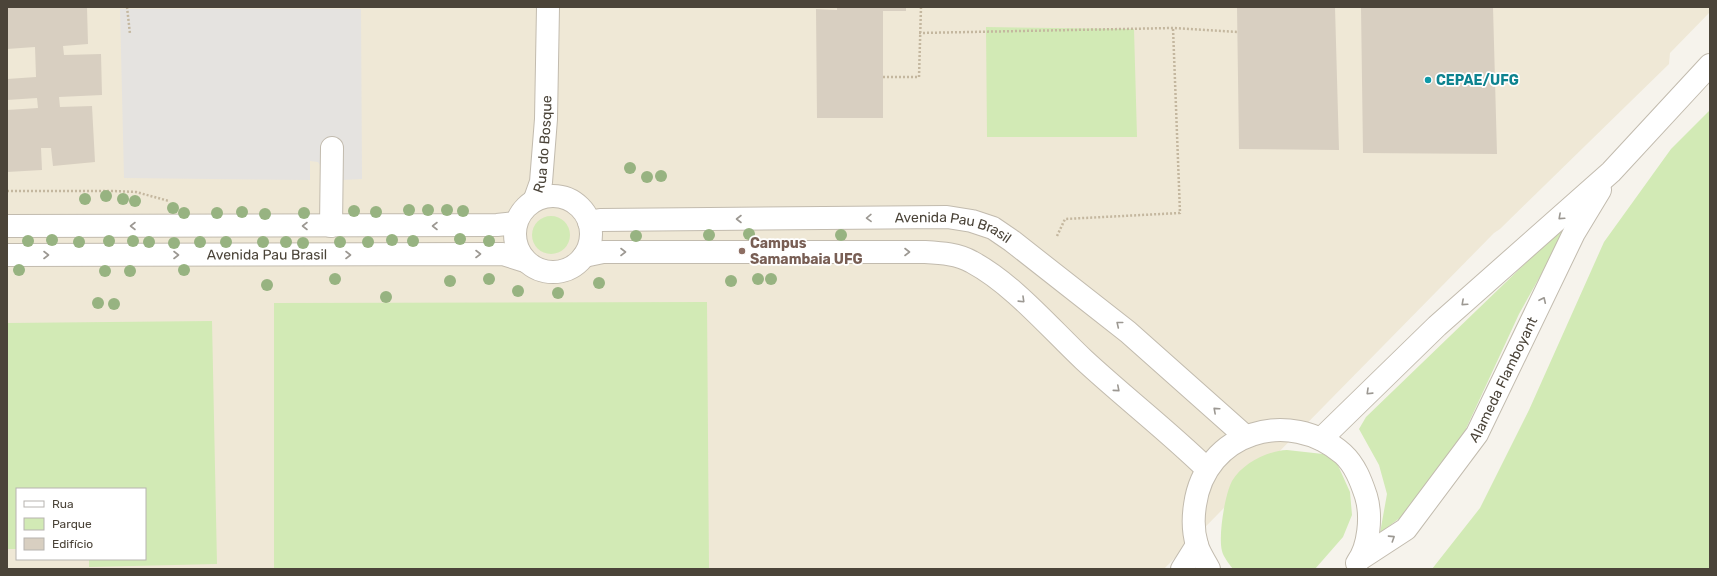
<svg xmlns="http://www.w3.org/2000/svg" width="1717" height="576" font-family="Rubik,sans-serif">
<style>
.education{fill:#efe8d6;fill-rule:evenodd}
.green{fill:#d2eab5}
.parking{fill:#e5e3e0}
.building{fill:#d8cfc1}
.lines{fill:none;stroke-linecap:round;stroke-linejoin:round}
.minor-casing{stroke:#c2bbae;stroke-width:24}
.path{stroke:#c4b79f;stroke-width:2.5;stroke-dasharray:2 2;stroke-linecap:butt}
.minor{stroke:#fff;stroke-width:22}
.tree{fill:#97b381}
.oneway{stroke:#9c9892}
.culture-dot{fill:#0f9aa8;stroke:#fff;stroke-width:1.5}
.education-dot{fill:#8d6e63;stroke:#fff;stroke-width:1.5}
.labels{text-anchor:middle;dominant-baseline:central;stroke-width:3.5;stroke-linejoin:round;paint-order:stroke}
.culture-label{font-size:14px;font-weight:bold;fill:#0d838f;stroke:#fff;text-anchor:start}
.street-label{font-size:14px;fill:#4b4439;stroke:#fff}
.education-label{font-size:14px;font-weight:bold;fill:#785e54;stroke:#fff;text-anchor:start}
</style>
<rect width="100%" height="100%" fill="#f6f3ec"/>
<!-- education -->
<path class="education" d="M7,7h1703v5l-40,41 -1,11 -169,165 -6,4 -330,336h-1157zM17,489h128v70h-128z"/>
<!-- green -->
<path class="green" d="M986,27l148,2 3,108h-150z
M1710,110v459h-278l48,-61 49,-98 75,-168 67,-93z
M532 235a19 19 0 1 1 38 0a19 19 0 1 1-38 0Z
M1567,228l-48,86 -61,132 -34,45 -23,26 -21,16 7,-39 -8,-29 -20,-36 7,-12 193,-186z
M707,302l2,267h-435v-266z
M212,321l5,243 -128,3v-8h56v-70h-128v60h-10v-226z
M1287,450l36,4 13,7 14,31 2,23 -9,22 -28,32h-82c-4,-5 -10,-13 -11,-18 -4,-15 3,-57 10,-70 11,-18 35,-30 55,-31z"/>
<!-- parking -->
<path class="parking" d="M120,9h241l1,170 -20,1 -20,-12 -4,-6 -8,-1v19l-186,-2z"/>
<!-- building -->
<path class="building" d="M7,7h80l1,37 -25,2 1,9 37,-1 1,41 -43,2 1,10 32,-1 3,56 -42,4 -2,-18h-10l1,22 -35,2v-62l31,-2 -1,-10 -30,2v-21l29,-2 -1,-30 -28,2z
M837,7h69v4h-23v107h-66l-1,-109 21,1z
M1237,7h98l4,143 -100,-1z
M1361,7h132l4,147 -134,-1z"/>
<g class="lines">
<!-- minor casing -->
<g class="minor-casing">
<g id="minor">
<circle cx="553" cy="234" r="38"/>
<path id="s1" d="M535,199l6,-17 5,-63 2,-112"/>
<path id="s2" d="M589,222l11,-2 347,-3 25,4 21,7 19,13 116,91 117,104"/>
<path d="M7,226l490,-1 19,-2"/>
<path d="M331,226l1,-78"/>
<path id="s3" d="M7,255l496,-1 22,7"/>
<path d="M584,256l19,-4h322c17,1 33,2 47,10 41,22 78,66 112,98 40,37 84,71 123,109"/>
<path d="M1321,439l116,-113 174,-154 99,-107"/>
<path id="s4" d="M1360,559l46,-30 71,-95 97,-201 26,-43"/>
<path d="M1182,569l15,-24"/>
<path d="M1209,569c-4,-8 -10,-16 -12,-24 -4,-13 -4,-27 -2,-40 10,-73 94,-98 148,-51 12,11 18,27 23,42 6,20 3,51 -9,67"/>
</g>
</g>
<!-- path -->
<path class="path" d="M127,7l3,27
M919,33l254,-5 64,4
M883,77h36l2,-70
M7,191h106l23,1 33,9
M1057,236l8,-17 115,-6 -7,-185"/>
<!-- minor -->
<use href="#minor" class="minor"/>
</g>
<!-- trees -->
<g class="tree">
<circle cx="630" cy="168" r="6"/>
<circle cx="661" cy="176" r="6"/>
<circle cx="647" cy="177" r="6"/>
<circle cx="106" cy="196" r="6"/>
<circle cx="85" cy="199" r="6"/>
<circle cx="123" cy="199" r="6"/>
<circle cx="135" cy="201" r="6"/>
<circle cx="173" cy="208" r="6"/>
<circle cx="409" cy="210" r="6"/>
<circle cx="428" cy="210" r="6"/>
<circle cx="447" cy="210" r="6"/>
<circle cx="354" cy="211" r="6"/>
<circle cx="463" cy="211" r="6"/>
<circle cx="242" cy="212" r="6"/>
<circle cx="376" cy="212" r="6"/>
<circle cx="184" cy="213" r="6"/>
<circle cx="217" cy="213" r="6"/>
<circle cx="304" cy="213" r="6"/>
<circle cx="265" cy="214" r="6"/>
<circle cx="749" cy="234" r="6"/>
<circle cx="709" cy="235" r="6"/>
<circle cx="841" cy="235" r="6"/>
<circle cx="636" cy="236" r="6"/>
<circle cx="460" cy="239" r="6"/>
<circle cx="52" cy="240" r="6"/>
<circle cx="392" cy="240" r="6"/>
<circle cx="28" cy="241" r="6"/>
<circle cx="109" cy="241" r="6"/>
<circle cx="133" cy="241" r="6"/>
<circle cx="413" cy="241" r="6"/>
<circle cx="489" cy="241" r="6"/>
<circle cx="79" cy="242" r="6"/>
<circle cx="149" cy="242" r="6"/>
<circle cx="200" cy="242" r="6"/>
<circle cx="226" cy="242" r="6"/>
<circle cx="263" cy="242" r="6"/>
<circle cx="286" cy="242" r="6"/>
<circle cx="340" cy="242" r="6"/>
<circle cx="368" cy="242" r="6"/>
<circle cx="174" cy="243" r="6"/>
<circle cx="303" cy="243" r="6"/>
<circle cx="19" cy="270" r="6"/>
<circle cx="184" cy="270" r="6"/>
<circle cx="105" cy="271" r="6"/>
<circle cx="130" cy="271" r="6"/>
<circle cx="335" cy="279" r="6"/>
<circle cx="489" cy="279" r="6"/>
<circle cx="758" cy="279" r="6"/>
<circle cx="771" cy="279" r="6"/>
<circle cx="450" cy="281" r="6"/>
<circle cx="731" cy="281" r="6"/>
<circle cx="599" cy="283" r="6"/>
<circle cx="267" cy="285" r="6"/>
<circle cx="518" cy="291" r="6"/>
<circle cx="558" cy="293" r="6"/>
<circle cx="386" cy="297" r="6"/>
<circle cx="98" cy="303" r="6"/>
<circle cx="114" cy="304" r="6"/>
</g>
<!-- one-way arrows -->
<defs><path id="oneway-chevron" d="M-2-3.5L2.5 0L-2 3.5" fill="none" stroke-width="1.6" stroke-linecap="round" stroke-linejoin="round"/></defs>
<g class="oneway">
<use href="#oneway-chevron" transform="translate(1561 217) rotate(138)"/>
<use href="#oneway-chevron" transform="translate(869 218) rotate(179)"/>
<use href="#oneway-chevron" transform="translate(739 219) rotate(180)"/>
<use href="#oneway-chevron" transform="translate(133 226) rotate(-180)"/>
<use href="#oneway-chevron" transform="translate(305 226) rotate(-180)"/>
<use href="#oneway-chevron" transform="translate(435 226) rotate(180)"/>
<use href="#oneway-chevron" transform="translate(623 252)"/>
<use href="#oneway-chevron" transform="translate(907 252)"/>
<use href="#oneway-chevron" transform="translate(478 254)"/>
<use href="#oneway-chevron" transform="translate(46 255)"/>
<use href="#oneway-chevron" transform="translate(176 255)"/>
<use href="#oneway-chevron" transform="translate(348 255)"/>
<use href="#oneway-chevron" transform="translate(1022 300) rotate(44)"/>
<use href="#oneway-chevron" transform="translate(1543 300) rotate(-65)"/>
<use href="#oneway-chevron" transform="translate(1464 303) rotate(138)"/>
<use href="#oneway-chevron" transform="translate(1119 324) rotate(-141)"/>
<use href="#oneway-chevron" transform="translate(1117 389) rotate(41)"/>
<use href="#oneway-chevron" transform="translate(1369 392) rotate(136)"/>
<use href="#oneway-chevron" transform="translate(1216 410) rotate(-138)"/>
<use href="#oneway-chevron" transform="translate(1392 538) rotate(-33)"/>
</g>
<!-- markers -->
<circle class="culture-dot" cx="1428" cy="80" r="4"/>
<circle class="education-dot" cx="742" cy="251" r="4"/>
<g class="labels">
<!-- culture labels -->
<g class="culture-label">
<text x="1436" y="80">CEPAE/UFG</text>
</g>
<!-- street labels -->
<g class="street-label">
<text stroke="none"><textPath href="#s1" startOffset="56">Rua do Bosque</textPath></text>
<text stroke="none"><textPath href="#s2" startOffset="366">Avenida Pau Brasil</textPath></text>
<text stroke="none"><textPath href="#s3" startOffset="260">Avenida Pau Brasil</textPath></text>
<text stroke="none"><textPath href="#s4" startOffset="234">Alameda Flamboyant</textPath></text>
</g>
<!-- education labels -->
<g class="education-label">
<text x="750" y="243">Campus<tspan x="750" dy="16">Samambaia UFG</tspan></text>
</g>
</g>
<!-- border -->
<rect width="1717" height="576" fill="none" stroke="#4b4439" stroke-width="16"/>
<!-- legend -->
<rect x="16" y="488" width="130" height="72" fill="#ffffff" stroke="#b7b4b0"/>
<rect x="24" y="501" width="20" height="6" fill="#ffffff" stroke="#b7b4b0"/>
<text x="52" y="508" font-size="12" fill="#4b4439">Rua</text>
<rect x="24" y="518" width="20" height="12" fill="#d2eab5" stroke="#b7b4b0"/>
<text x="52" y="528" font-size="12" fill="#4b4439">Parque</text>
<rect x="24" y="538" width="20" height="12" fill="#d8cfc1" stroke="#b7b4b0"/>
<text x="52" y="548" font-size="12" fill="#4b4439">Edifício</text>
</svg>
